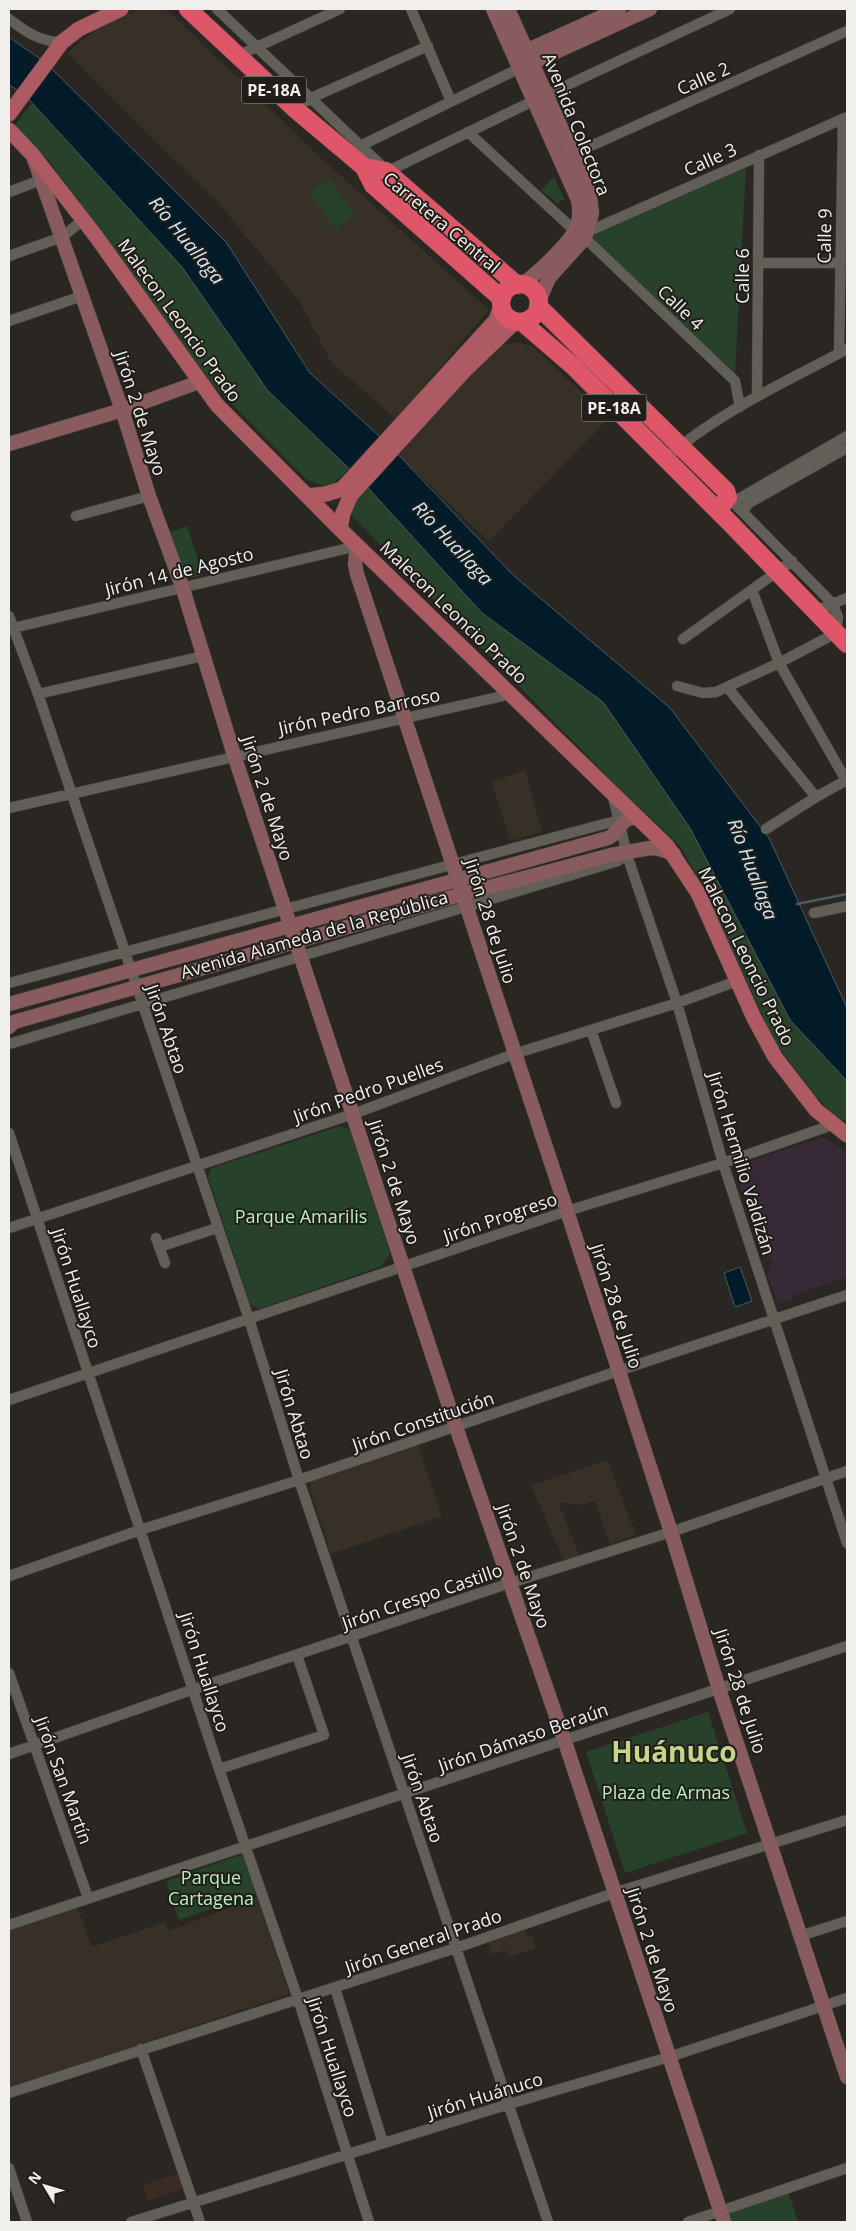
<svg xmlns="http://www.w3.org/2000/svg" width="856" height="2231" font-family="'Open Sans',sans-serif">
<style>
.commercial{fill:#3c2a24}
.built{fill:#373026}
.medical{fill:#382936}
.green{fill:#27412a}
.water{fill:#011c28;stroke:#495b63}
.lines{fill:none;stroke-linecap:round;stroke-linejoin:round}
.stream{stroke:#495b63;stroke-width:2.5}
.street-casing{stroke:#484641;stroke-width:11}
.secondary-casing{stroke:#484641;stroke-width:15}
.primary-casing{stroke:#484641;stroke-width:16}
.highway-casing{stroke:#484641;stroke-width:19}
.street{stroke:#625f59;stroke-width:10}
.secondary{stroke:#885c5e;stroke-width:14}
.primary{stroke:#ae5a63;stroke-width:15}
.highway{stroke:#e05669;stroke-width:18}
.labels{text-anchor:middle;dominant-baseline:central;stroke-width:4;stroke-linejoin:round;paint-order:stroke}
.shield{fill:#211d19;stroke:#b3b0ad;stroke-width:1}
.shield-label{font-size:16px;font-weight:bold;fill:#f1efec}
.street-label{font-size:18px;fill:#f1efec;stroke:#211d19}
.park-label{font-size:18px;fill:#b5f3bc;stroke:#211d19}
.water-label{font-size:19px;font-style:italic;fill:#cbeaf9;stroke:#211d19}
.town-label{font-size:28px;font-weight:bold;fill:#c7d589;stroke:#211d19}
</style>
<rect width="100%" height="100%" fill="#2a2722"/>
<!-- commercial -->
<path class="commercial" d="M178,2173l5,16 -35,12 -5,-16z"/>
<!-- built -->
<path class="built" d="M139,9h27l153,147 170,154 -93,109 -65,-57 -31,-60 -77,-94 -156,-155 28,-23z
M516,342l16,4 77,72 -120,123 -90,-85 80,-94 16,-15z
M525,770l17,62 -32,9 -18,-59z
M418,1445l24,71 -111,38 -22,-67 3,-6z
M607,1460l29,75 -26,9 -15,-44 -14,5 -23,-3 21,53 -15,6 -33,-76z
M257,1897l32,97 -280,95v-158l68,-24 15,40 72,-25 4,9z
M525,1930l2,7 5,-1 3,12 -26,9 -2,-7 -15,4 -5,-14 20,-6 1,2z"/>
<!-- medical -->
<path class="medical" d="M823,1137l24,15v125l-53,18 -1,4 -15,5 -11,-30 6,-13 -10,-7 -14,-40 6,-12 -12,-6 -7,-25 4,-6z"/>
<!-- green -->
<path class="green" d="M32,103l150,164 86,124 81,78 -21,19 -22,-9 -103,-104 -154,-214 -35,-34z
M746,168l-11,206 -144,-138z
M554,177l11,23h-4l-3,4 -17,-14z
M330,179l25,36 -20,14 -25,-36z
M366,486l116,127 121,89 87,126 100,192 57,61v41l-13,-7 -19,-20 -41,-54 -65,-142 -28,-52 -66,-63 -264,-269 2,-14z
M187,526l16,49 -15,4 -6,-5 -13,-41z
M340,1126l10,4 40,123 -8,13 -123,43 -9,-5 -42,-127 4,-9z
M708,1712l39,121 -122,40 -39,-121z
M243,1854l14,39 -78,27 -13,-39z
M788,2191l10,31h-70l-3,-9z"/>
<!-- water -->
<path class="water" d="M9,37l37,26 180,179 84,131 79,72 124,130 157,133 99,130 78,170v73l-57,-61 -100,-192 -87,-126 -121,-89 -123,-135 -91,-87 -86,-124 -158,-173 -15,-9z
M740,1267l12,34 -17,6 -11,-34z"/>
<g class="lines">
<!-- stream -->
<path class="stream" d="M797,904l50,-10"/>
<!-- street casing -->
<g class="street-casing">
<path id="street" d="M217,9l167,159
M411,9l40,92
M9,19c17,13 31,23 53,23
M237,56l103,-47
M546,95l184,-86
M294,108l17,-10 117,-52
M468,132l107,99
M356,148l164,-80
M573,154l274,-123
M384,173l149,-72
M9,192l32,-12
M587,232l260,-115
M585,238l150,143 5,26
M9,256l53,-19 21,-17
M759,263h80
M9,321l73,-25
M839,353l4,-234
M757,397l2,-242
M665,459c53,-47 121,-77 182,-110
M733,502l114,-66
M743,511l6,-8 98,-55
M76,516l73,-20
M752,590l27,73 68,119
M815,611l32,-13
M9,616l29,78 211,625 50,161 249,742
M9,629l348,-83
M683,639l109,-78
M677,686l26,7 13,-1 63,-29 57,-30 2,-16 -6,-14 -104,-106
M728,688l88,109 31,-17
M38,694l165,-38
M612,793l16,65 49,145 46,160 124,380
M9,808l503,-114
M766,829l50,-32
M814,913l33,-7
M9,983l595,-159 8,-2 8,4
M591,1030l25,73
M9,1044l609,-183 9,-9
M9,1133l210,636 79,230 71,223
M9,1228l344,-114 161,-60 163,-51 60,-22
M156,1238l9,25
M159,1247l58,-19
M9,1400l558,-189 156,-48 109,-38
M9,1576l131,-46 159,-50 319,-109 229,-76
M9,1673l79,225
M9,1754l185,-65 316,-106 161,-51 176,-61
M219,1769l105,-34 -27,-80
M9,1925l838,-279
M800,1936l47,-15
M335,1988l48,155
M141,2049l59,173
M9,2093l447,-145 158,-55 233,-73
M9,2168l18,54
M131,2222l378,-118 160,-47 178,-59
M688,2222l159,-54"/>
</g>
<!-- secondary casing -->
<g class="secondary-casing">
<path id="secondary" d="M493,9l85,191c2,11 2,21 -3,31 -10,16 -38,43 -54,54
M508,9l65,145 17,42 2,17 -7,25 -36,40 -10,23
M519,54l100,-45
M523,67l127,-58
M34,159l88,251 27,86 33,90 52,169 222,672 108,312 160,483
M9,444l113,-34 77,-28
M357,546l-2,18 2,10 210,637 104,321 48,157 128,388
M9,1004l599,-166c15,-7 12,-24 32,-19
M9,1027l5,-5 449,-128 148,-39 39,-7 9,1 15,5"/>
</g>
<!-- primary casing -->
<g class="primary-casing">
<path id="primary" d="M9,114l53,-72 17,-13 42,-20
M9,130l23,24 63,81 122,170 123,124 327,317 31,47 56,125 21,39 41,53 31,25
M307,496l19,-2 16,-5 154,-169 5,-14
M340,529l3,-16 8,-18 114,-125 50,-48"/>
</g>
<!-- highway casing -->
<g class="highway-casing">
<path id="highway" d="M188,9l106,99 70,59 9,18 129,114
M364,167l22,4 131,114
M501 303a19 19 0 1 1 38 0a19 19 0 1 1-38 0Z
M538,306l188,185 2,6 -10,14
M522,322l51,44 158,158 116,120"/>
</g>
<!-- street -->
<use href="#street" class="street"/>
<!-- secondary -->
<use href="#secondary" class="secondary"/>
<!-- primary -->
<use href="#primary" class="primary"/>
<!-- highway -->
<use href="#highway" class="highway"/>
</g>
<g class="labels">
<!-- shield labels -->
<g class="shield">
<rect x="241.5" y="76.5" width="65" height="27" rx="4"/>
<rect x="581.5" y="394.5" width="65" height="27" rx="4"/>
</g>
<g class="shield-label">
<text x="274" y="90">PE-18A</text>
<text x="614" y="408">PE-18A</text>
</g>
<!-- street labels -->
<g class="street-label">
<text transform="translate(703 78) rotate(-24)">Calle 2</text>
<text transform="translate(577 124) rotate(68)">Avenida Colectora</text>
<text transform="translate(710 159) rotate(-24)">Calle 3</text>
<text transform="translate(442 222) rotate(40)">Carretera Central</text>
<text transform="translate(824 236) rotate(-89)">Calle 9</text>
<text transform="translate(742 276) rotate(-90)">Calle 6</text>
<text transform="translate(681 307) rotate(44)">Calle 4</text>
<text transform="translate(180 320) rotate(54)">Malecon Leoncio Prado</text>
<text transform="translate(141 413) rotate(72)">Jirón 2 de Mayo</text>
<text transform="translate(179 571) rotate(-14)">Jirón 14 de Agosto</text>
<text transform="translate(454 612) rotate(44)">Malecon Leoncio Prado</text>
<text transform="translate(359 711) rotate(-12)">Jirón Pedro Barroso</text>
<text transform="translate(268 798) rotate(72)">Jirón 2 de Mayo</text>
<text transform="translate(491 921) rotate(72)">Jirón 28 de Julio</text>
<text transform="translate(314 934) rotate(-16)">Avenida Alameda de la República</text>
<text transform="translate(747 956) rotate(64)">Malecon Leoncio Prado</text>
<text transform="translate(167 1029) rotate(71)">Jirón Abtao</text>
<text transform="translate(368 1090) rotate(-20)">Jirón Pedro Puelles</text>
<text transform="translate(742 1163) rotate(73)">Jirón Hermilio Valdizán</text>
<text transform="translate(395 1182) rotate(72)">Jirón 2 de Mayo</text>
<text transform="translate(500 1217) rotate(-19)">Jirón Progreso</text>
<text transform="translate(77 1288) rotate(72)">Jirón Huallayco</text>
<text transform="translate(617 1306) rotate(72)">Jirón 28 de Julio</text>
<text transform="translate(295 1414) rotate(73)">Jirón Abtao</text>
<text transform="translate(423 1421) rotate(-19)">Jirón Constitución</text>
<text transform="translate(524 1566) rotate(71)">Jirón 2 de Mayo</text>
<text transform="translate(422 1596) rotate(-19)">Jirón Crespo Castillo</text>
<text transform="translate(205 1672) rotate(72)">Jirón Huallayco</text>
<text transform="translate(741 1691) rotate(72)">Jirón 28 de Julio</text>
<text transform="translate(523 1737) rotate(-19)">Jirón Dámaso Beraún</text>
<text transform="translate(64 1780) rotate(70)">Jirón San Martín</text>
<text transform="translate(423 1798) rotate(71)">Jirón Abtao</text>
<text transform="translate(423 1941) rotate(-19)">Jirón General Prado</text>
<text transform="translate(653 1950) rotate(72)">Jirón 2 de Mayo</text>
<text transform="translate(333 2057) rotate(72)">Jirón Huallayco</text>
<text transform="translate(485 2095) rotate(-17)">Jirón Huánuco</text>
</g>
<!-- park labels -->
<g class="park-label">
<text x="301" y="1216">Parque Amarilis</text>
<text x="666" y="1792">Plaza de Armas</text>
<text x="211" y="1877">Parque<tspan x="211" dy="21">Cartagena</tspan></text>
</g>
<!-- water labels -->
<g class="water-label">
<text transform="translate(187 240) rotate(51)">Río Huallaga</text>
<text transform="translate(453 543) rotate(47)">Río Huallaga</text>
<text transform="translate(753 869) rotate(69)">Río Huallaga</text>
</g>
<!-- town labels -->
<g class="town-label">
<text x="674" y="1751">Huánuco</text>
</g>
</g>
<!-- border -->
<rect width="856" height="2231" fill="none" stroke="#f1efec" stroke-width="20"/>
<!-- north arrow -->
<g transform="translate(45 2186) rotate(308)" stroke="#211d19" stroke-width="4" paint-order="stroke">
<path d="M0-4L9 19L0 12L-9 19Z" fill="#f1efec"/>
<text y="-8" font-size="14" font-weight="bold" text-anchor="middle" fill="#f1efec">N</text>
</g>
</svg>
